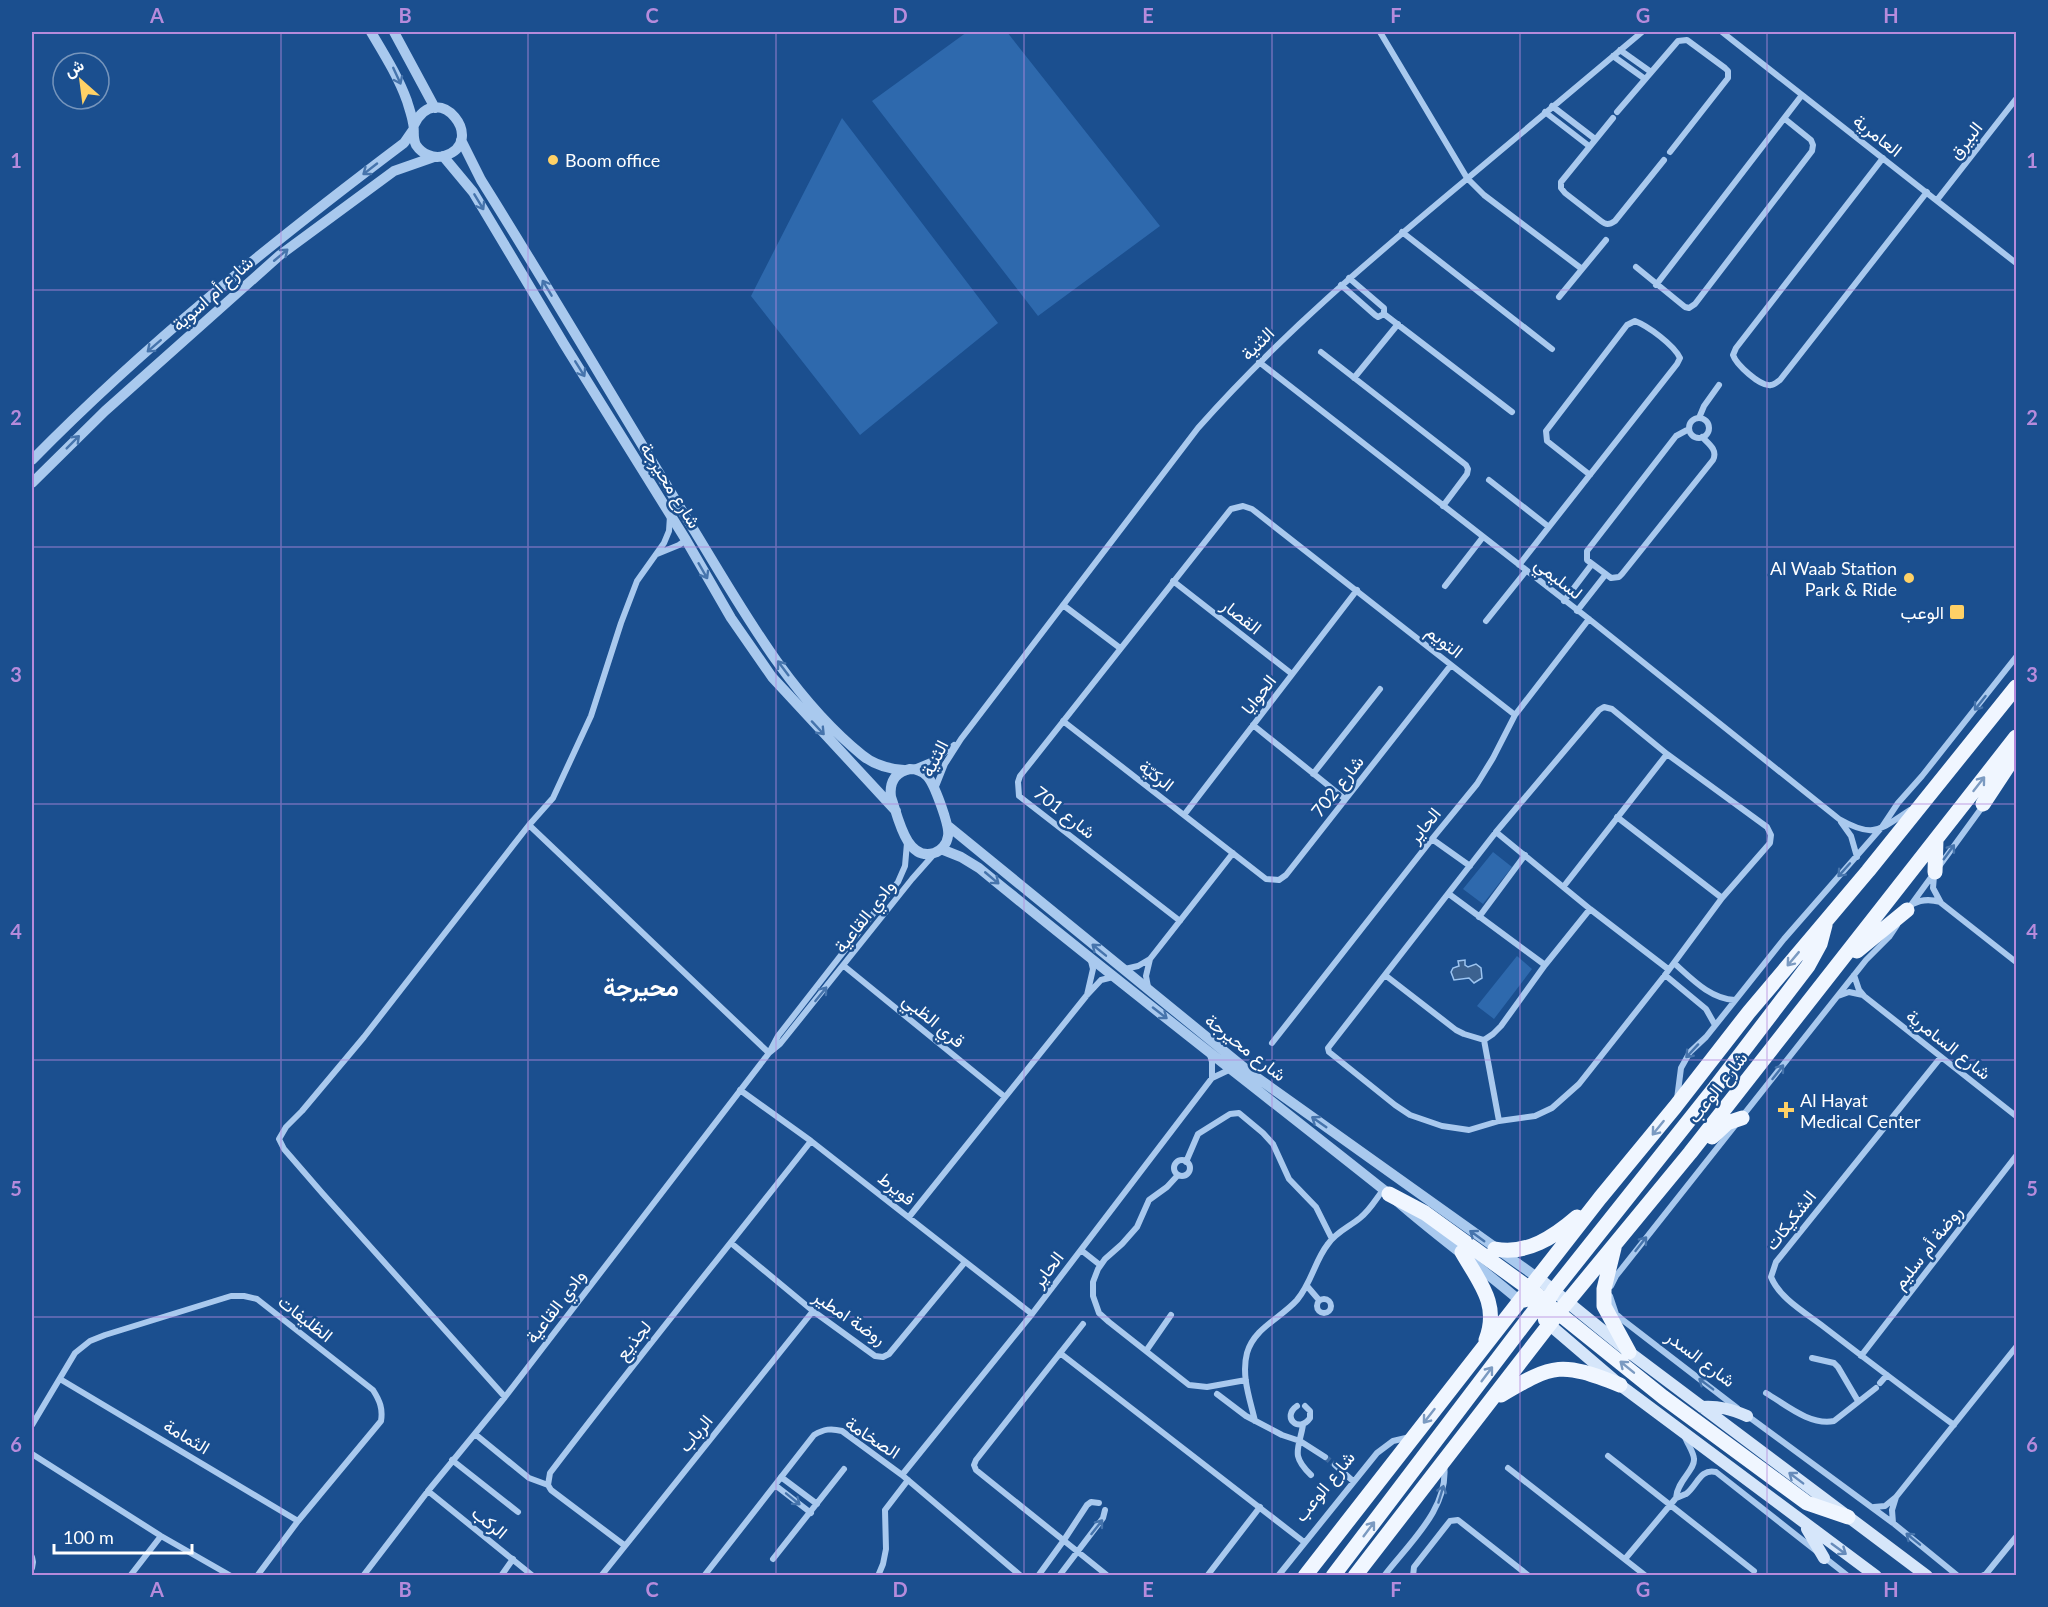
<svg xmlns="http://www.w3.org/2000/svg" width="2048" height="1607" font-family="Lato,Vazirmatn,sans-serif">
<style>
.green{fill:#2e69ad}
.water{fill:#3c6290;stroke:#9cc4f0;stroke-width:1.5}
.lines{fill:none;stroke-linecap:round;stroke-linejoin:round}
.minor-tunnel{stroke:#3d69a0;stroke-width:6;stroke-dasharray:6 3;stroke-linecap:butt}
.minor{stroke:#a9c9ee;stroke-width:6}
.tertiary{stroke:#a9c9ee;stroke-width:10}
.secondary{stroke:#d6e6fa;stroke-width:12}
.primary{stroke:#f0f6ff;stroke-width:15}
.oneway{stroke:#4674ac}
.oneway2{stroke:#7b9ac1}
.oneway3{stroke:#668bba}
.grid{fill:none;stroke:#b68bdc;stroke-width:1.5;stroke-opacity:0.55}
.poi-dot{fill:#ffd166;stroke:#1b4f8f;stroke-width:2}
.labels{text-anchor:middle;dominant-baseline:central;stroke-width:5;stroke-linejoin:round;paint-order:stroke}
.street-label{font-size:18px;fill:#fff;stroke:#1b4f8f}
.poi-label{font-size:18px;fill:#fff;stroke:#1b4f8f;text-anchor:start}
.district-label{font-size:24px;font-weight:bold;fill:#fff;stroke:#1b4f8f}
.neatline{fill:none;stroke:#b68bdc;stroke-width:2}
.grid-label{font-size:20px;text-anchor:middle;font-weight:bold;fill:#b68bdc}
</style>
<rect width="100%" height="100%" fill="#1b4f8f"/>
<!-- green -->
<path class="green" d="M967,32h40l153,194 -122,90 -166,-215z
M842,118l156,205 -138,112 -109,-139z
M1493,852l19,15 -29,37 -20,-15z
M1517,956l15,13 -38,50 -17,-13z"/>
<!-- water -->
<path class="water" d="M1465,960v5l3,2 8,-3 5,4 1,10 -8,5 -5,-5 -15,2 -3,-8 2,-4 6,-2 -1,-5z"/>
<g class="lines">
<!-- minor-tunnel -->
<path class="minor-tunnel" d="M1325,1457l10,8"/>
<!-- minor -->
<path class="minor" d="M1380,32l87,146 17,17 98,74
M1722,32l294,231
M1620,50l31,22
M1613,56l32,23
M1552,106l43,33
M1545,112l44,34
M1617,112l61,-71 9,-1 38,28 3,3v7l-58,74
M1613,118l-52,64v6l4,5 36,28c5,4 8,4 14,0l49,-61
M1883,158l-147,190 -3,7c3,9 27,32 38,30 3,0 6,-3 9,-5l147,-188
M1937,200l79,-101
M1402,232l150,117
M1636,267l49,40 4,1 6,-4 117,-153 1,-6 -2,-5 -26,-21
M1341,285l34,30 3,2 6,-3v-6l-35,-30
M1656,285l146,-190
M1559,297l47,-57
M1384,314l128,98
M1321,352l145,113 2,4 -1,5 -24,32
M1259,362l330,257 250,200c35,20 40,11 71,-9
M1354,378l44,-54
M1689 428a10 10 0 1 1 20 0a10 10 0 1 1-20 0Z
M1699,418l5,-12 15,-21
M1689,429l-13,7 -89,115v9l24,18 8,-1 3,-3 91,-114c5,-10 -4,-16 -11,-23
M1489,480l60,47
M657,554l22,-9 7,-5
M1519,565l158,-201 3,-6c-6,-13 -32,-32 -45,-37l-8,4 -81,106 1,10 43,34
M1173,581l119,93
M1445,586l38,-49
M1564,601l28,-37
M1063,605l57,43
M1577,611l29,-37
M1486,621l40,-50
M1604,707l8,2 55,45 100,73 4,8 -1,8 -48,55 -57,77 -86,109 -27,24 -17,8 -36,5 -30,9 -27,-4 -32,-11 -15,-10 -66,-53 -1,-4 168,-216 103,-122z
M1063,721l203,158 13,1 7,-5 165,-210
M1253,725l92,74
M914,768l24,-10 16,-13
M1313,774l67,-85
M935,789l10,-25 16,-25 237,-311c83,-94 174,-170 270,-250 58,-49 116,-98 174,-146
M1184,815l173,-225
M1617,817l105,81
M1841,822l10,14 6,21
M529,825l240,228
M1496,832l94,77
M1432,839l38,27
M1934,876l-1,12 8,15 75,59
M1564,886l103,-132
M1449,894l96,71
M1913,904c9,-5 17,-5 27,-2
M1908,909l75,-103
M1479,917l46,-62
M1180,921l-161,-125 -1,-14 2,-6 211,-267 12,-3 9,3 263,206
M1674,963c17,15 36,36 61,37
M844,966l161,131
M1125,969l13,-3 12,-7 83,-106
M1385,975l71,55 8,4 20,6 9,-6 8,-8 44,-61 45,-56 78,60
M1665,975l41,34 9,16
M1854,975l5,15 5,6 152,120
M1148,987l-2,-11 4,-17
M1087,995l6,-26 -2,-8
M1838,996l11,-4 14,3
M1484,1040l15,81
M1272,1043l160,-204 45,-55 16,-26 22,-43 74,-96
M769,1053l11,-9 132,-165 23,-26
M1210,1055l2,7v16
M1941,1057l-165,205 -5,15c9,22 35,36 53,50 43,33 86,66 130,98
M740,1090l71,51 221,173
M1677,1099l4,-31 9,-16 16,-15 78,-98 98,-112 16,-24 24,-27 94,-119
M1174 1168a8 8 0 1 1 16 0a8 8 0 1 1-16 0Z
M1186,1162l12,-28 32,-20 9,-1 24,20 10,11 16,35 27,28 16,32
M1178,1175l-11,12 -18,13 -12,27 -15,17 -17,15 -7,10 -5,13v14l6,17 10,9 80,63 18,2 39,-7
M909,1217l178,-222 14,-15 12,-3
M731,1243l82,68 62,45 8,1 6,-3 76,-92
M1081,1250l19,15
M1307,1286l12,14
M1611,1286l5,-10 250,-316 23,-23 8,-12
M1610,1296l6,18 8,7 113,87
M1317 1306a7 7 0 1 1 14 0a7 7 0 1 1-14 0Z
M1083,1324l-107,136 -2,5 2,5 132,106
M1146,1351l25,-36
M1060,1353l244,189
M1861,1356l155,-200
M1812,1358l22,5 4,4 20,34
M60,1379l238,142
M1880,1383l7,-8
M1766,1393c19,11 44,33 68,28l42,-33
M1217,1394l29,22 36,19 18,6 25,16
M505,1397l-182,-203 -39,-45 -5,-10 7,-12 16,-16 62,-74 165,-212 24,-27 38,-82 30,-93 16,-42 27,-38 5,-12 1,-15
M1297,1406c-16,11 2,28 13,12v-7l-5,-5
M1745,1414l148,109 65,53
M1255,1421c-5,-22 -14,-45 -8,-68 7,-25 34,-35 50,-53 15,-18 18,-40 31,-56 8,-12 21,-17 32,-26 10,-8 16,-19 23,-28
M32,1425l43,-72 15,-12 15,-6 126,-39h13l13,3 116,91c7,11 10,19 8,31l-83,100 -41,55
M1303,1425c-4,24 -13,30 8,50
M475,1434l54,44 19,7
M32,1454l129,82 70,40
M1608,1456l146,115
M452,1460l66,52
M1335,1465l18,16
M1508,1468l138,108
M902,1475l130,-161 180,-236 19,-9
M781,1477l36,27
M775,1485l36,28
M428,1491l105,85
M1676,1498c1,-17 19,-28 18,-39 0,-6 -7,-16 -9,-22
M1874,1507l11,-1 11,-9 120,-150
M1893,1523l-1,-13 4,-13
M624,1545l-73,-55 -3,-5 2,-12c85,-112 174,-221 261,-332
M32,1557l1,5 -1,6
M773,1559l71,-90
M1625,1559l51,-61c1,0 9,-4 10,-4 11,-8 14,-26 30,-22l132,104
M130,1576l31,-40
M363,1576l65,-85 77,-94 264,-344 9,-17 120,-154 7,-16 2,-23
M501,1576l12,-17
M601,1576l212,-265
M704,1576l110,-141c10,-6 17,-7 28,-4l60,44 119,101
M878,1576l5,-12 3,-15 -1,-39 23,-30
M1038,1576l26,-36 23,-35 4,-3 8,1
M1059,1576l44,-58 2,-8
M1207,1576l53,-69
M1278,1576l99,-123 16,-12 17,-4
M1384,1576c25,-33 66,-68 60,-112
M1413,1576l1,-9 36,-46 8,-1 71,56
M1982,1576l4,-2 30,-37"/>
<!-- tertiary -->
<path class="tertiary" d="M371,32c13,22 27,44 36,69 2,7 5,15 6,22 2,7 -1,14 3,22 6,9 17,14 28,11 45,-13 -6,-80 -30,-31
M394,32l41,76
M461,140l20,40c71,113 138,228 208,342 50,81 98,172 173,233 12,10 27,14 42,15
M443,156l30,36 91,152 122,196 45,78 41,59 124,134
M32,460c114,-116 242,-219 372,-317l9,-13
M32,483l73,-72 175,-156 114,-84 40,-14
M910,769c6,0 12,2 17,7 7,7 23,50 21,60 -1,8 -7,15 -14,17 -28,9 -36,-37 -43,-56 -2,-15 4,-25 19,-28z
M947,825l305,249 286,204
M941,849l20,8 18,11c135,111 273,217 410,326 42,38 88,70 131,107"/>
<!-- secondary -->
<path class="secondary" d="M1538,1278l91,74 298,224
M1544,1320l76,65 256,191
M1702,1407c17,-1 29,2 45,9
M1807,1529l17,29"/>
<!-- primary -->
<path class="primary" d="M1983,804l33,-50
M1935,872l1,-33
M1857,951l50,-41
M1712,1137l15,-14 15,-5
M1389,1194l36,19 113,82
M1614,1248l-10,41v17l25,46
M1495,1249c32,6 59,-12 82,-32
M1462,1252c17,30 38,52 24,88
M1520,1301l15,-4 11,6 117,94 144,106 41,14
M1549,1324c-10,-12 -2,-22 5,-34l160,-201 94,-123 12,-22 5,-19
M1501,1395c54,-32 60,-33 119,-10
M1305,1576l295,-378 75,-91 74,-95 119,-141 148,-184
M1333,1576l211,-278
M1355,1576l204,-264 131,-159 326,-416"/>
</g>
<!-- one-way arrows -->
<defs><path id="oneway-shaft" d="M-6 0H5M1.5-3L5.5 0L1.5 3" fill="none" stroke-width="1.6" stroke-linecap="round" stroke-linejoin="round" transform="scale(1.5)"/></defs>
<g class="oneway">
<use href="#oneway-shaft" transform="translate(397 76) rotate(65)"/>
<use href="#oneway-shaft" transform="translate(370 169) rotate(142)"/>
<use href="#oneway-shaft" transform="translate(479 202) rotate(59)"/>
<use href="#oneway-shaft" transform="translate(281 255) rotate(-40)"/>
<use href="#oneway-shaft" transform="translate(547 288) rotate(-121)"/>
<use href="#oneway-shaft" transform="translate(154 346) rotate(139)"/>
<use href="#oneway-shaft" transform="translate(580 369) rotate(58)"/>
<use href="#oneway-shaft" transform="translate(73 442) rotate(-45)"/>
<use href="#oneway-shaft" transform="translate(703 571) rotate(60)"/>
<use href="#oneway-shaft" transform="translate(783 668) rotate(-127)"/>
<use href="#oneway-shaft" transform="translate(1980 703) rotate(128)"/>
<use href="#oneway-shaft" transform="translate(818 728) rotate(47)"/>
<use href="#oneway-shaft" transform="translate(1949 852) rotate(-54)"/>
<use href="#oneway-shaft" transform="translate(1844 870) rotate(132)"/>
<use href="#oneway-shaft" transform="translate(992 878) rotate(40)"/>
<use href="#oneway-shaft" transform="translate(1099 950) rotate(-141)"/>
<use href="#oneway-shaft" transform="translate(821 994) rotate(-51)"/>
<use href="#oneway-shaft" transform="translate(1160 1013) rotate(38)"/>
<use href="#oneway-shaft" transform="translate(1692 1051) rotate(133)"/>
<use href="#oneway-shaft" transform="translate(1778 1072) rotate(-52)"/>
<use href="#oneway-shaft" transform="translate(1319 1122) rotate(-145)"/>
<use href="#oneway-shaft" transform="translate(1477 1236) rotate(-144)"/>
<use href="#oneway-shaft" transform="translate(1641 1244) rotate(-52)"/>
<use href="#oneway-shaft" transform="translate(1706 1384) rotate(-143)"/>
<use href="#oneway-shaft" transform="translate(1441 1494) rotate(-73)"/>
<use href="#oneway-shaft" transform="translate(793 1499) rotate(39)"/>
<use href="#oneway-shaft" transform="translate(1097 1527) rotate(-52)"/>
<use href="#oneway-shaft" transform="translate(1913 1539) rotate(-141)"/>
</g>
<g class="oneway2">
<use href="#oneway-shaft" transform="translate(1979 784) rotate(-52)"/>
<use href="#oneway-shaft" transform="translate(1793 959) rotate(130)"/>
<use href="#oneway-shaft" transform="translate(1658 1128) rotate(129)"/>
<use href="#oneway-shaft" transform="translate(1627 1367) rotate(-141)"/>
<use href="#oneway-shaft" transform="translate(1487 1374) rotate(-53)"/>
<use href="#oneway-shaft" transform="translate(1429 1416) rotate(128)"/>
<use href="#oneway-shaft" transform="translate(1369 1529) rotate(-53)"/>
</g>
<g class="oneway3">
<use href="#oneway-shaft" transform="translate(1796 1478) rotate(-143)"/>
<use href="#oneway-shaft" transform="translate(1839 1549) rotate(36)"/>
</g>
<!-- grid -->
<path class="grid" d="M281,32v1544M528,32v1544M776,32v1544M1024,32v1544M1272,32v1544M1520,32v1544M1767,32v1544M32,290h1984M32,547h1984M32,804h1984M32,1060h1984M32,1317h1984"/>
<!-- markers -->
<g class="poi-dot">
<circle cx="553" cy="160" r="6"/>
<circle cx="1909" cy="578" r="6"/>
<rect x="1949" y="604" width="16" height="16" rx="3"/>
<path d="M1783 1101h6v6h6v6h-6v6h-6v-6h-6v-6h6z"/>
</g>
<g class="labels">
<!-- street labels -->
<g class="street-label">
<text transform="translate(1878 135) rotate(38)">العامرية</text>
<text transform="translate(1965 140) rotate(-52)">البيرق</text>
<text transform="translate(212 293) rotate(-42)">شارع أم اسوية</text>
<text transform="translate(1257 343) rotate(-45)">الثنية</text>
<text transform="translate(671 485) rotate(58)">شارع محيرجة</text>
<text transform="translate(1559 578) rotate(38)">لسليمي</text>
<text transform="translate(1242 616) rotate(38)">القصار</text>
<text transform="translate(1445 641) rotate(38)">التويم</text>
<text transform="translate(1258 694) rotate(-52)">الحوايا</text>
<text transform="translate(934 758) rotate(-63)">الثنية</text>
<text transform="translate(1157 775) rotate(38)">الركيّة</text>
<text transform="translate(1337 786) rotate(-52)">شارع 702</text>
<text transform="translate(1065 812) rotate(38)">شارع 701</text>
<text transform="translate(1424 825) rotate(-51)">الحاير</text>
<text transform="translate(864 916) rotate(-52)">وادي القاعية</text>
<text transform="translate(934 1020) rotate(39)">قري الظبي</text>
<text transform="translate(1949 1044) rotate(38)">شارع السامرية</text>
<text transform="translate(1246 1047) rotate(38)">شارع محيرجة</text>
<text transform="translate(1717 1087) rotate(-52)">شارع الوعب</text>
<text transform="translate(897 1188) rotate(38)">فويرط</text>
<text transform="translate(1790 1220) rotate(-52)">الشكيكات</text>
<text transform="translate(1927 1247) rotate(-52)">روضة أم سليم</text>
<text transform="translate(1047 1269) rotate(-53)">الحاير</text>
<text transform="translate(555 1306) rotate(-53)">وادي القاعية</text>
<text transform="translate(850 1317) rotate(34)">روضة امطير</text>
<text transform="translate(306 1318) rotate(38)">الظليفات</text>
<text transform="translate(633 1340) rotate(-51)">لجذيع</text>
<text transform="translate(1701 1358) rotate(37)">شارع السدر</text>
<text transform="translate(695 1433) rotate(-51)">الرباب</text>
<text transform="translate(187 1436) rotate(31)">الثمامة</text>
<text transform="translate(873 1437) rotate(33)">الصخامة</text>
<text transform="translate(1324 1486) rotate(-51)">شارع الوعب</text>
<text transform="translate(490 1522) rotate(39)">الركب</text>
</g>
<!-- poi labels -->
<g class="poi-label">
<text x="565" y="160">Boom office</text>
<text x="1897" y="568" text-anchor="end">Al Waab Station<tspan x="1897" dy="21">Park &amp; Ride</tspan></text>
<text x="1944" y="612" text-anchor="end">الوعب</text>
<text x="1800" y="1100">Al Hayat<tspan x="1800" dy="21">Medical Center</tspan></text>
</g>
<!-- district labels -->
<g class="district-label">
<text x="641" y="986">محيرجة</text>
</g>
</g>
<!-- border -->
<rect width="2048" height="1607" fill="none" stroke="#1b4f8f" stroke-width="66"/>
<!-- north arrow -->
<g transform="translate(81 81) rotate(332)"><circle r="28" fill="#1b4f8f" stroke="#7695bc" stroke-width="1.5"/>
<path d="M0-4.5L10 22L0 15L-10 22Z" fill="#ffd166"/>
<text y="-9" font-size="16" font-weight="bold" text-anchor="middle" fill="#ffffff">ش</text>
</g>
<!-- scale -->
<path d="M54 1544v9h138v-9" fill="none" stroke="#ffffff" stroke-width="3"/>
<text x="63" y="1544" font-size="18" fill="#ffffff" stroke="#1b4f8f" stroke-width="4.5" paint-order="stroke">100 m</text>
<rect x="33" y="33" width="1982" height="1541" class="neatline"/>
<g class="grid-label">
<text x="157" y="23">A</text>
<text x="405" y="23">B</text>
<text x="652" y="23">C</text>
<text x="900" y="23">D</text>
<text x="1148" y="23">E</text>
<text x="1396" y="23">F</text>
<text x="1643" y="23">G</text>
<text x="1891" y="23">H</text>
<text x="16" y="168">1</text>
<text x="2032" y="168">1</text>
<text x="16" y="425">2</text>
<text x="2032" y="425">2</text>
<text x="16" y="682">3</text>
<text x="2032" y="682">3</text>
<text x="16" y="939">4</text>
<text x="2032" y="939">4</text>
<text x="16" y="1196">5</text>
<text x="2032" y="1196">5</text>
<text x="16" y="1452">6</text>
<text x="2032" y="1452">6</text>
<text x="157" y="1597">A</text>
<text x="405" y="1597">B</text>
<text x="652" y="1597">C</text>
<text x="900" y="1597">D</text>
<text x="1148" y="1597">E</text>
<text x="1396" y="1597">F</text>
<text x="1643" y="1597">G</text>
<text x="1891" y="1597">H</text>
</g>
</svg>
